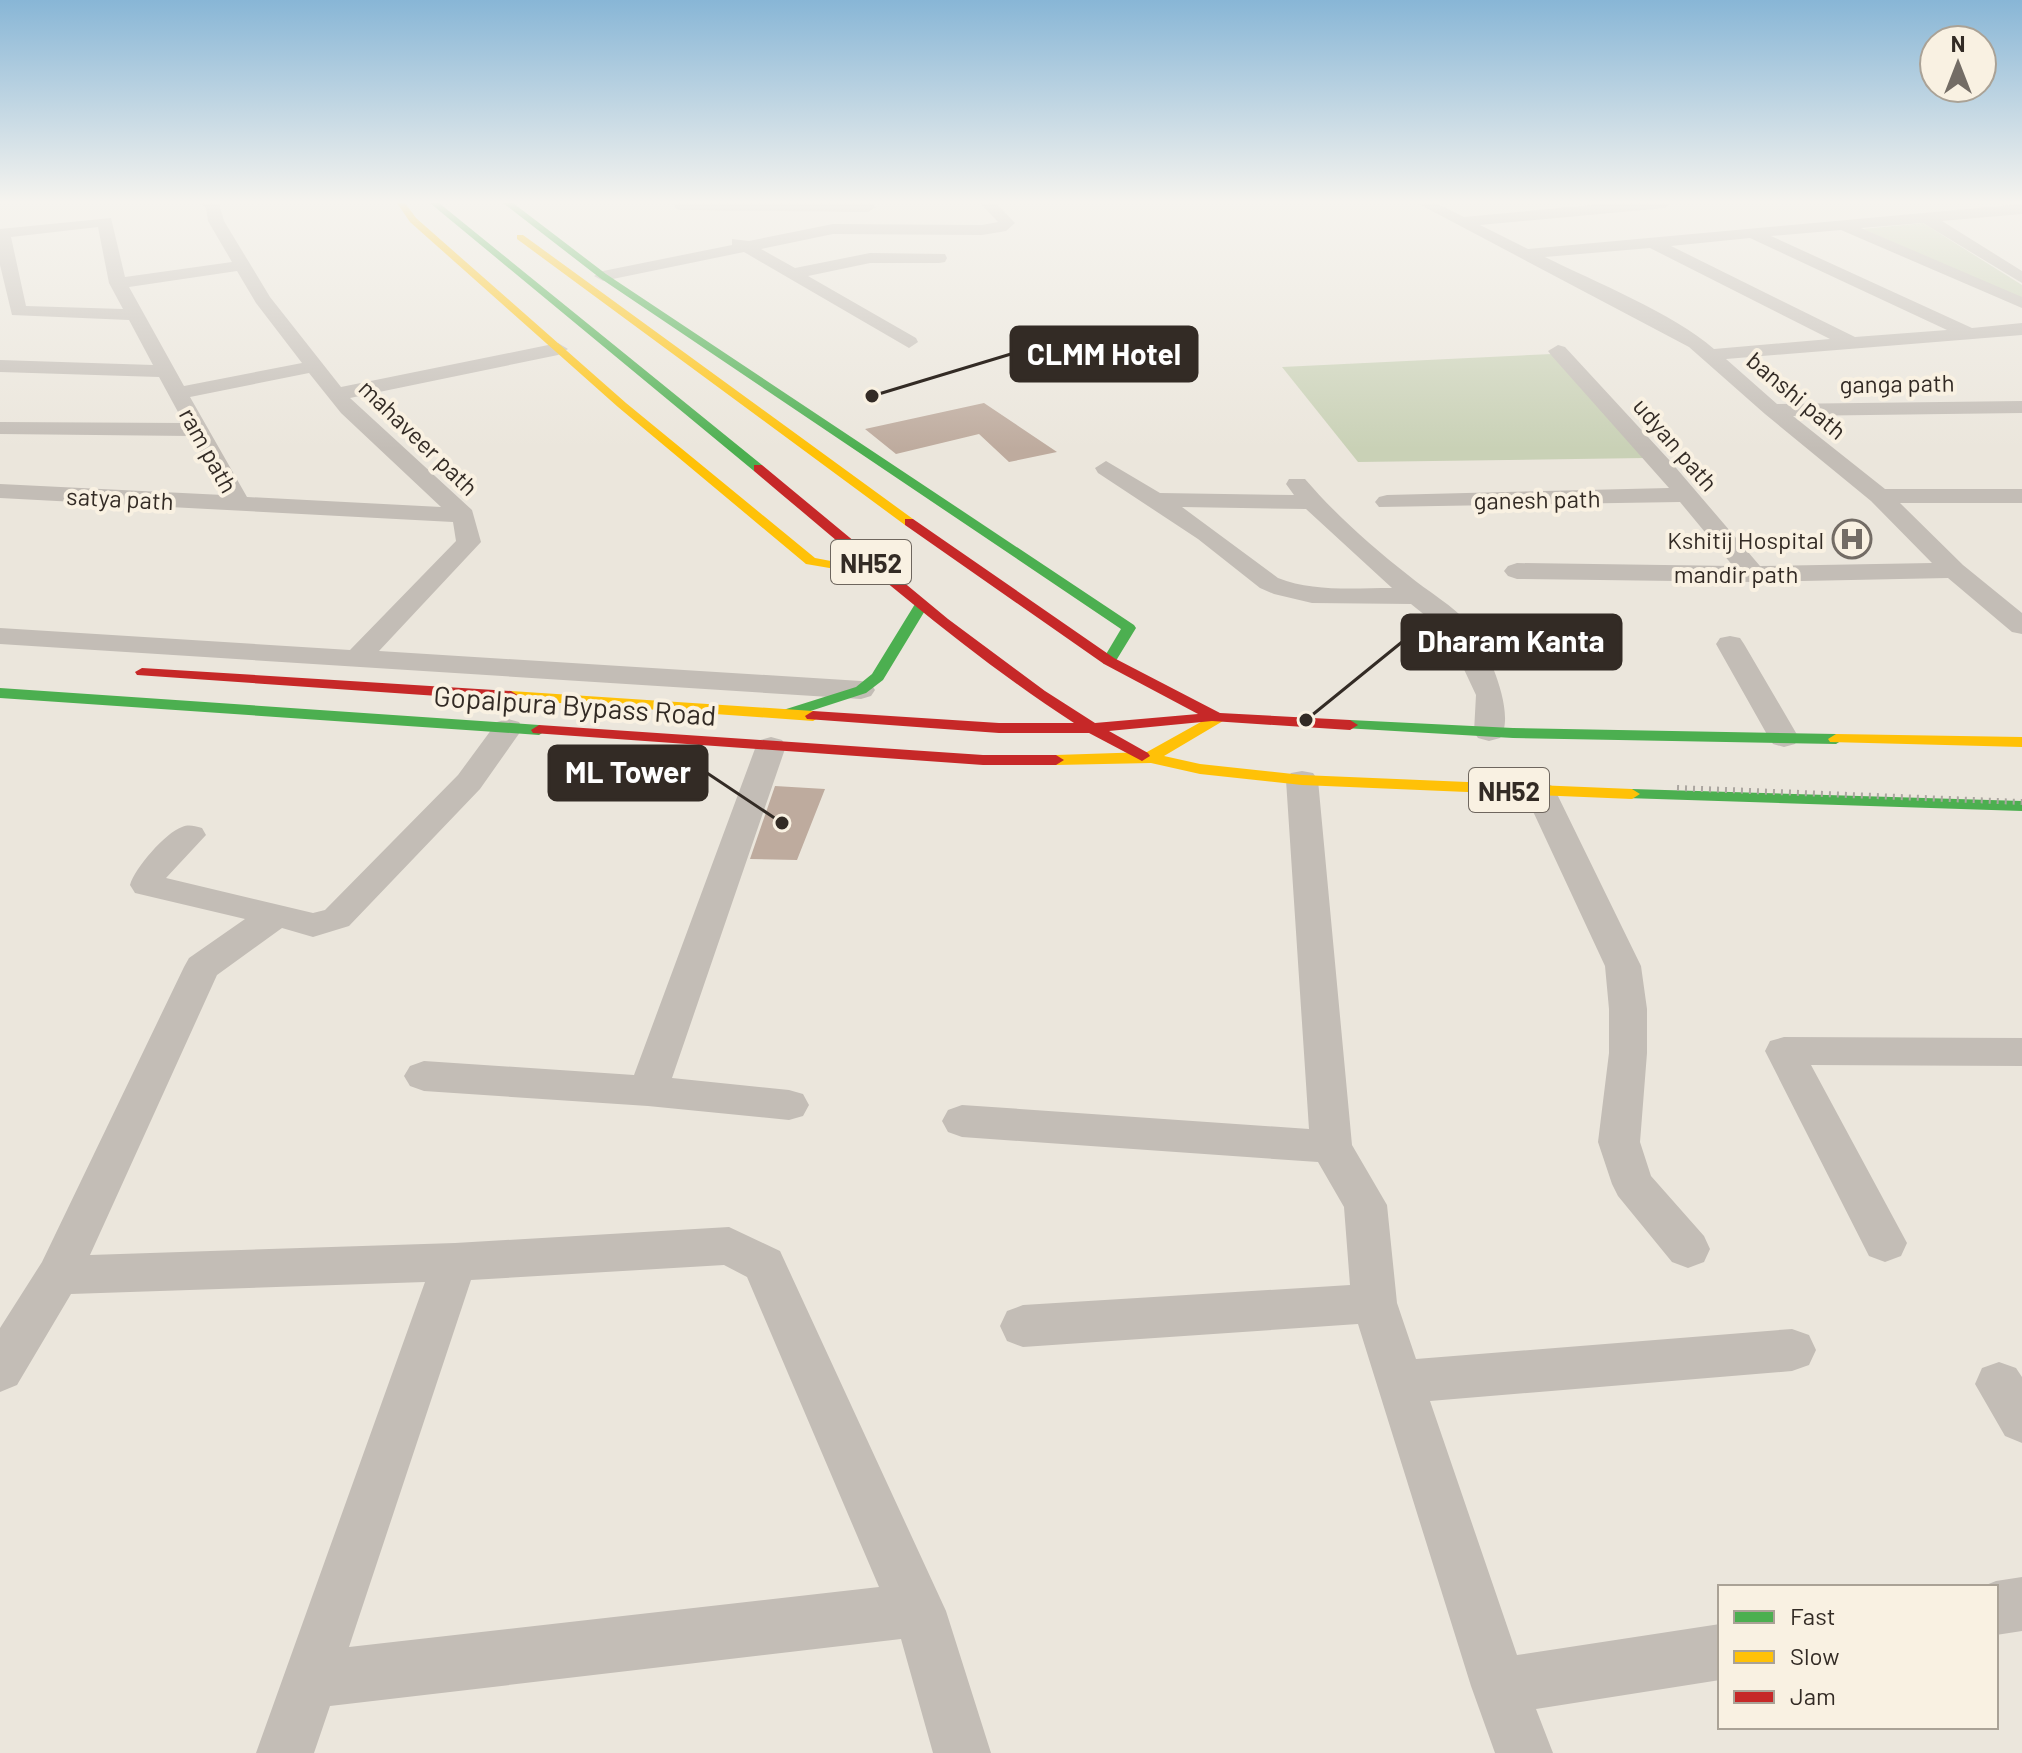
<svg xmlns="http://www.w3.org/2000/svg" width="2022" height="1753" font-family="Barlow,sans-serif">
<style>
.green{fill:#c9d1b6}
.building{fill:#beab9e}
.lines{fill:none;stroke-linecap:round;stroke-linejoin:round}
.street{fill:#c3bdb6;fill-rule:evenodd}
.fast{fill:#4caf50;fill-rule:evenodd}
.slow{fill:#ffc107;fill-rule:evenodd}
.jam{fill:#c62828;fill-rule:evenodd}
.rail{stroke:#aba6a0;stroke-width:6;stroke-dasharray:2 6;stroke-linecap:butt}
.labels{text-anchor:middle;dominant-baseline:central;stroke-width:8;stroke-linejoin:round;paint-order:stroke}
.far-street-label{font-size:24px;fill:#332b25;stroke:#f9f1e2}
.far-poi-label{font-size:24px;fill:#332b25;stroke:#f9f1e2;text-anchor:end}
.shield{fill:#f9f1e2;stroke:#6e665e;stroke-width:2}
.shield-label{font-size:26px;font-weight:bold;fill:#332b25}
.street-label{font-size:28px;fill:#332b25;stroke:#f9f1e2}
.leader{fill:none;stroke:#332b25;stroke-width:3}
.callout-dot{fill:#332b25;stroke:#f9f1e2;stroke-width:3}
.callout{fill:#332b25;stroke:#332b25;stroke-width:3}
.callout-label{font-size:30px;text-anchor:middle;font-weight:bold;fill:#fff}
</style>
<rect width="100%" height="100%" fill="#ebe6dc"/>
<!-- green -->
<path class="green" d="M1923,223l99,62v14l-159,-70z
M1552,354l93,104 -287,4 -76,-95z"/>
<!-- building -->
<path class="building" d="M984,403l73,49 -48,10 -30,-28 -83,20 -31,-25z
M775,786l50,3 -28,71 -47,-1z"/>
<g class="lines">
<!-- street -->
<path class="street" d="M200,203h19l5,18 46,76 71,90 217,-44 10,6 -10,6 -208,43 122,112 9,32 -102,109 482,30 10,3 4,6 -4,6 -10,3 -861,-55v-16l350,22 106,-109 -3,-19 -453,-24v-14l223,11 -32,-59 -191,-2v-12l184,1 -25,-46 -159,-5v-12l153,5 -24,-45 -117,-5 -12,-50v-36l111,-11 14,59 107,-15 -24,-41 -2,-13zM98,227l11,56 14,26 -97,-3 -15,-69zM237,271l19,32 46,60 -118,23 -55,-99zM309,373l32,40 100,94 -194,-10 -57,-100z
M674,203h198l4,4 -8,5 -188,-2 -5,-2z
M980,203h16l19,20 -9,8 -24,4 -149,-1 -72,15 34,19 75,-15 75,1 2,4 -2,4 -6,1h-69l-62,13 108,62 2,4 -9,6 -165,-96 -141,29 -9,-5 9,-5 129,-26v-6l17,2 84,-17 149,1 16,-3z
M1417,203h19l28,14 149,-14h59l-7,5 -185,17 48,24 494,-45v10l-80,7 80,50v12l-99,-60 -62,5 161,69v11l-181,-78 -70,6 201,92 50,-5v12l-296,24 51,45 245,-3v12l-229,3 92,73h137v14h-122l63,62 59,48v21l-10,-2 -64,-54 -195,4 -236,-3 -9,-3 -4,-5 4,-5 9,-3 216,3 -53,-64 -301,5 -4,-5 4,-5 8,-2 282,-7 -118,-133 -3,-4 10,-6 7,2 106,115 89,104 172,-3 -61,-62 -106,-87 -76,-67zM1750,238l197,92 -92,7 -184,-91zM1650,248l180,91 -116,10c-41,-36 -119,-67 -169,-92z
M1106,461l54,32 134,2 -8,-11 3,-5h16c30,35 67,68 103,96 19,16 46,31 62,50 17,22 47,89 30,113l-11,3 -11,-3 -4,-6 2,-37 -29,-62 -36,-29 -99,-1 -38,-9 -14,-6 -62,-49 -100,-66 -3,-5zM1182,507l124,2 86,79c-38,0 -79,4 -114,-10z
M1730,636l10,2 4,6 55,94 -4,6 -11,3 -11,-3 -4,-6 -53,-94 4,-6z
M508,719l11,3 4,6 -43,61 -131,137 -36,11 -31,-9 -65,47 -127,280 365,-12 274,-16 51,24 166,360 45,142h-58l-32,-114 -571,67 -16,47h-58l169,-471 -354,12 -54,91 -17,7v-64l42,-66 142,-295 5,-9 56,-39 -110,-26 -5,-8c5,-17 35,-52 52,-58 7,-3 12,-1 20,1l4,7 -40,43 147,35 12,-3 133,-135 39,-53zM724,1265l23,12 132,310 -530,60 122,-367z
M771,737l11,3 4,6 -114,332 117,12 14,4 6,11 -6,11 -14,4 -141,-14 -224,-15 -14,-5 -6,-10 6,-10 14,-5 210,14 122,-329 4,-6z
M1302,771l11,2 5,7 34,365 35,60 10,98 19,56 376,-30 17,6 7,15 -7,15 -17,6 -362,30 87,254 203,-31v56l-184,29 17,44h-58l-24,-67 -113,-362 -335,23 -16,-6 -7,-15 7,-15 16,-6 327,-20 -6,-78 -26,-45 -356,-25 -14,-5 -6,-11 6,-11 14,-5 347,24 -23,-349 5,-7z
M1540,783l11,2 5,7 85,174 6,43v44l-7,89 11,34 53,60 6,13 -6,13 -16,6 -16,-6 -54,-66 -6,-12 -14,-42 11,-89v-44l-4,-43 -81,-174 5,-7z
M1784,1037l238,1v28l-211,-1 96,178 -6,13 -16,6 -16,-6 -104,-205 5,-10z
M1999,1362l17,6 6,9v66l-17,-7 -30,-52 7,-16z
M2022,1577v54l-26,4v-48h-15l15,-6z"/>
<!-- fast -->
<path class="fast" d="M430,203h9l323,262v6h-8z
M503,203h10l93,71 528,351 2,3 -22,36h-10l-2,-3 19,-32 -521,-351z
M922,600l7,4 -46,76 -17,13 -74,24h-12l-2,-3 2,-3 76,-24 16,-13 43,-70z
M0,688l539,37 8,5 -8,5 -539,-37z
M1350,720l163,8 323,6 8,5 -8,5 -323,-6 -169,-10 -2,-3 2,-3z
M1632,789l390,12v10l-396,-13 -2,-4 2,-4z"/>
<!-- slow -->
<path class="slow" d="M397,203h8l11,15 210,185 189,155 79,15v6l-88,-15 -188,-157 -208,-185z
M517,235h6l390,284v6h-8l-388,-286z
M511,691l302,20 8,5 -8,5 -307,-22 -3,-3z
M1217,713l6,2 2,3 -2,3 -59,35 36,8 102,11 330,14 8,5 -8,5 -330,-14 -102,-11 -49,-11 -95,2 -8,-5 8,-5 91,-3z
M1836,734l186,3v10l-192,-5 -2,-3z"/>
<!-- jam -->
<path class="jam" d="M754,465h8l186,154 97,72 50,32 103,-9 -94,-50 -199,-139v-6h8l201,139 106,55 130,7 8,5 -8,5 -138,-9 -103,10 39,22 2,3 -8,5 -53,-28h-90l-192,-14 -2,-3 8,-5 186,12h75c-114,-74 -216,-165 -320,-252z
M142,668l369,23 8,5 -8,5 -374,-26 -2,-3z
M539,725l444,30h73l8,5 -8,5h-73l-450,-32 -2,-3z"/>
<!-- rail -->
<path class="rail" d="M1677,788l345,14"/>
</g>
<!-- sky -->
<linearGradient id="sky" x2="0" y2="1"><stop stop-color="#88b6d6"/><stop offset="0.45" stop-color="#f6f4ef"/><stop offset="1" stop-color="#f6f4ef" stop-opacity="0"/></linearGradient>
<rect width="2022" height="449" fill="url(#sky)"/>
<!-- icons -->
<defs>
<g id="hospital-ring" transform="scale(2)"><circle r="9.5" fill="#f9f1e2" stroke="#736c65" stroke-width="1.5"/><path d="M-5-5h3v3.5h4V-5h3V5h-3V1.5h-4V5h-3Z" fill="#736c65"/></g>
</defs>
<g fill-rule="evenodd">
<use href="#hospital-ring" x="1852" y="539"/>
</g>
<g class="labels">
<!-- far-street labels -->
<g class="far-street-label">
<text transform="translate(1897 383) rotate(-1)">ganga path</text>
<text transform="translate(1797 395) rotate(40)">banshi path</text>
<text transform="translate(419 437) rotate(44)">mahaveer path</text>
<text transform="translate(1676 444) rotate(49)">udyan path</text>
<text transform="translate(209 450) rotate(61)">ram path</text>
<text transform="translate(120 498) rotate(3)">satya path</text>
<text transform="translate(1537 499) rotate(-1)">ganesh path</text>
<text x="1736" y="573">mandir path</text>
</g>
<!-- far-poi labels -->
<g class="far-poi-label">
<text x="1824" y="539">Kshitij Hospital</text>
</g>
<!-- shield labels -->
<g class="shield">
<rect x="831" y="540" width="80" height="44" rx="6"/>
<rect x="1469" y="768" width="80" height="44" rx="6"/>
</g>
<g class="shield-label">
<text x="871" y="562">NH52</text>
<text x="1509" y="790">NH52</text>
</g>
<!-- street labels -->
<g class="street-label">
<text transform="translate(575 705) rotate(4)">Gopalpura Bypass Road</text>
</g>
</g>
<!-- callouts -->
<path class="leader" d="M872 396L1011 354M1306 720L1402 642M782 823L707 773"/>
<g class="callout-dot">
<circle cx="872" cy="396" r="8"/>
<circle cx="1306" cy="720" r="8"/>
<circle cx="782" cy="823" r="8"/>
</g>
<g class="callout">
<rect x="1011" y="327" width="186" height="54" rx="8"/>
<rect x="1402" y="615" width="219" height="54" rx="8"/>
<rect x="549" y="746" width="158" height="54" rx="8"/>
</g>
<g class="callout-label">
<text x="1104" y="365">CLMM Hotel</text>
<text x="1511" y="652">Dharam Kanta</text>
<text x="628" y="783">ML Tower</text>
</g>
<!-- legend -->
<rect x="1718" y="1585" width="280" height="144" fill="#f9f1e2" stroke="#aaa296" stroke-width="2"/>
<rect x="1734" y="1611" width="40" height="12" fill="#4caf50" stroke="#aaa296" stroke-width="2"/>
<text x="1790" y="1625" font-size="24" fill="#332b25">Fast</text>
<rect x="1734" y="1651" width="40" height="12" fill="#ffc107" stroke="#aaa296" stroke-width="2"/>
<text x="1790" y="1665" font-size="24" fill="#332b25">Slow</text>
<rect x="1734" y="1691" width="40" height="12" fill="#c62828" stroke="#aaa296" stroke-width="2"/>
<text x="1790" y="1705" font-size="24" fill="#332b25">Jam</text>
<!-- north arrow -->
<g transform="translate(1958 64)"><circle r="38" fill="#f9f1e2" stroke="#aaa296" stroke-width="2"/>
<path d="M0-6L14 30L0 20L-14 30Z" fill="#736c65"/>
<text y="-12" font-size="22" font-weight="bold" text-anchor="middle" fill="#332b25">N</text>
</g>
</svg>
